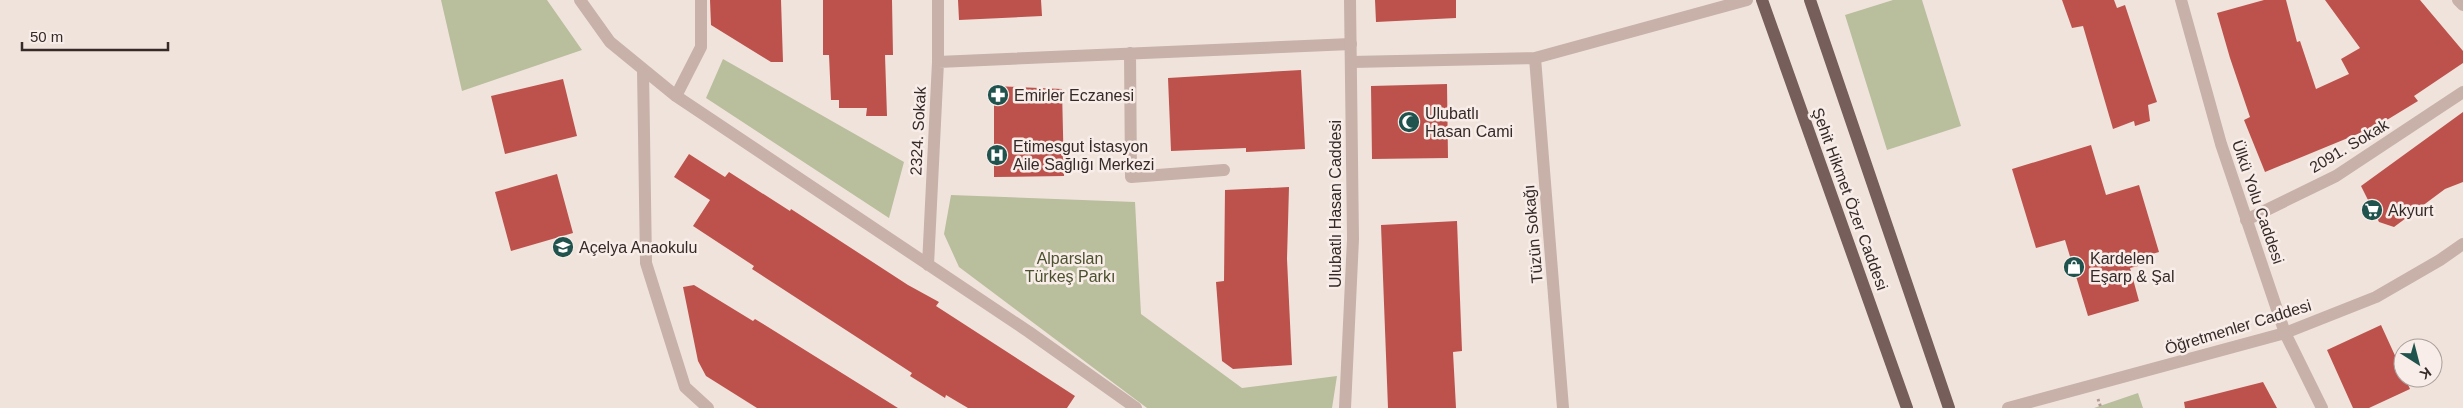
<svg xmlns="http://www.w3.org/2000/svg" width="2463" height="408" font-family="Arial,sans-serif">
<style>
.green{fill:#b9be9d}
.building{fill:#bd524c}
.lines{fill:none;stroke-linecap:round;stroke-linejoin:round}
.path{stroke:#b39b93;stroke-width:3;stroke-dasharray:2.5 2.5;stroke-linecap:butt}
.minor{stroke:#c7b1a9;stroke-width:12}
.tertiary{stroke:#c7b1a9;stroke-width:12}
.primary{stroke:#765e5a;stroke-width:12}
.labels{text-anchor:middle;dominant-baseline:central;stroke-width:5;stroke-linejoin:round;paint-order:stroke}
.poi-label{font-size:16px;fill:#352a28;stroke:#f8ede8;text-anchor:start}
.street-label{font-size:16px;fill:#352a28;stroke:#f8ede8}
.park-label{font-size:16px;fill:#4b512e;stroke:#f8ede8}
</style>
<rect width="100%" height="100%" fill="#f0e3dc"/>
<!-- green -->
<path class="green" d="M441,0h106l35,50 -120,41z
M1893,0h29l39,126 -74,24 -42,-135z
M723,59l181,103 -15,56 -183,-120z
M951,195l184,7 6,112 101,74 95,-12 -5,32h-185l-188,-141 -15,-33z
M2138,393l5,15h-49z"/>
<!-- building -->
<path class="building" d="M710,0h71l2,62h-12l-60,-37z
M823,0h69l1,55h-8l2,61h-21l1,-8h-28v-8h-8l-2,-45h-6z
M958,0h83l1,16 -83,4z
M1375,0h81v18l-80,4z
M2062,0h52l3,8 8,-3 32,97 -9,3 2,16 -15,5 -1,-5 -21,8 -30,-103 -11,2z
M2264,0h22l11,42 3,-1 16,48 33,-15 -8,-15 19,-11 -35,-48h95l43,51v12l-49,33 4,5 -41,25 -112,46 -21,-52 6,-3 -20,-59 -13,-45z
M1301,70l4,79 -59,3v-4l-75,3 -3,-73z
M563,79l14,57 -72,18 -14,-58z
M1447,84l1,74 -76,1 -1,-73z
M994,86l68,3 2,87 -70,1z
M2463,112v70l-18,7 -51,38 -15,-5 -18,-36z
M2091,145l15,50 33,-10 20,67 -21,6v8l-8,2 9,33 -51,15 -23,-76 -29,8 -24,-79z
M689,154l36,23 4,-5 61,39 1,-2 117,76 31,17 -3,4 139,90 -8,12h-99l-22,-13 -1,3 -35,-22 2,-3 -160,-104 2,-3 -61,-40 17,-26 -36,-23z
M557,174l16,59 -62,18 -16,-59z
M1289,187l-2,72 5,106 -59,4 -11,-8 -6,-79 8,-1 1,-91z
M1457,221l5,130 -9,1 3,56h-68l-7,-183z
M694,285l59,36 2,-2 143,89h-141l-51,-32 -8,-15 -15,-74z
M2381,325l22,48v5h2l5,11 -41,19h-16l-26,-58z
M2263,382l14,26h-92l-1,-6z"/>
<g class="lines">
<!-- path -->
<path class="path" d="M2098,399l3,9"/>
<!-- minor -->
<path class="minor" d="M580,0l30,42 66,54 353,236 107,76
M2181,0l40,144 64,189 37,75
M2458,0l5,5
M1130,53l1,124 93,-7
M1535,58l28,350
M938,62l413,-18
M1351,62l184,-4 212,-58
M643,69l3,194 39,124 23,21
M676,96l25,-49v-47
M2246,220l90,-44 127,-84
M928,265l10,-203v-62
M2008,408l277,-75 91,-36 64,-37 23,-16"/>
<!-- tertiary -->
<path class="tertiary" d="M1345,408l8,-169 -3,-239"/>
<!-- primary -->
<path class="primary" d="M1762,0l145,408
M1810,0l139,408"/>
</g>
<!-- icons -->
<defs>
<g id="pharmacy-disc" transform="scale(1.125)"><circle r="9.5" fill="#20534d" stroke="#f8ede8"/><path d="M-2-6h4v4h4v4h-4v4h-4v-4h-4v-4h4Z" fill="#fff"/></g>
<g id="mosque-disc" transform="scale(1.125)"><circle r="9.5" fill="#20534d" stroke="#f8ede8"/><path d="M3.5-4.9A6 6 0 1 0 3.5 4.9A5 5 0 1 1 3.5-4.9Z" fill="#fff"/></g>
<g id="hospital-disc" transform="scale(1.125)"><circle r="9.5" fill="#20534d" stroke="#f8ede8"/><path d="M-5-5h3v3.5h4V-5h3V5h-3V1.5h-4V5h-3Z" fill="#fff"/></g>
<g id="supermarket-disc" transform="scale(1.125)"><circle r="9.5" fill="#20534d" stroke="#f8ede8"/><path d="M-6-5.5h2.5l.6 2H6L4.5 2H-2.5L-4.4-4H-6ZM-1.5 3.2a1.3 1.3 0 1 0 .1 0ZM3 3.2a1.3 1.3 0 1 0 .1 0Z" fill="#fff"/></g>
<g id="school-disc" transform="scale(1.125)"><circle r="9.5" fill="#20534d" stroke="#f8ede8"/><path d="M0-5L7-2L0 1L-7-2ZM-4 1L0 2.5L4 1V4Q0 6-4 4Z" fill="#fff"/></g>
<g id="shop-disc" transform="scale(1.125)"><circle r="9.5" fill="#20534d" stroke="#f8ede8"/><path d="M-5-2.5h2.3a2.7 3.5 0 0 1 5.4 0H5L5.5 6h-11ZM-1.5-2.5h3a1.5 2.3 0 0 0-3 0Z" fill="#fff"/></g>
</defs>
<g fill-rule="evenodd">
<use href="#pharmacy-disc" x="998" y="95"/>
<use href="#mosque-disc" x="1409" y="122"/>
<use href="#hospital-disc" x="997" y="155"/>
<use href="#supermarket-disc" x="2372" y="210"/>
<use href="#school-disc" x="563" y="247"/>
<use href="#shop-disc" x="2074" y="267"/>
</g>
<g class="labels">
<!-- poi labels -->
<g class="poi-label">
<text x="1014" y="95">Emirler Eczanesi</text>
<text x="1425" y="113">Ulubatlı<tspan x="1425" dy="18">Hasan Cami</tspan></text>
<text x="1013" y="146">Etimesgut İstasyon<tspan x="1013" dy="18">Aile Sağlığı Merkezi</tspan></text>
<text x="2388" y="210">Akyurt</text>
<text x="579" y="247">Açelya Anaokulu</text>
<text x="2090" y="258">Kardelen<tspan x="2090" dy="18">Eşarp &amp; Şal</tspan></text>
</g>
<!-- street labels -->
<g class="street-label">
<text transform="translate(918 131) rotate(-87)">2324. Sokak</text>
<text transform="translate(2349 146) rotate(-31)">2091. Sokak</text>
<text transform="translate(1850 199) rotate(70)">Şehit Hikmet Özer Caddesi</text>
<text transform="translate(2258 202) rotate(71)">Ülkü Yolu Caddesi</text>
<text transform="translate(1335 204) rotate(-90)">Ulubatlı Hasan Caddesi</text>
<text transform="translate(1533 234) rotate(-95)">Tüzün Sokağı</text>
<text transform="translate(2238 327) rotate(-17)">Öğretmenler Caddesi</text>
</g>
<!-- park labels -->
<g class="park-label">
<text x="1070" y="258">Alparslan<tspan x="1070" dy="18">Türkeş Parkı</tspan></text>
</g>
</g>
<!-- north arrow -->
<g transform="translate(2418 363) rotate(144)"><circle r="24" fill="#f8ede8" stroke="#aa9f9b"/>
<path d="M0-4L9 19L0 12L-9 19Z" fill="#20534d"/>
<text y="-8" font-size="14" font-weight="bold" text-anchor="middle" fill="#352a28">K</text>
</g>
<!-- scale -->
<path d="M22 42v8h146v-8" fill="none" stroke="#352a28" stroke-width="2.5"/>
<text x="30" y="42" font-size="15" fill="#352a28" stroke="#f8ede8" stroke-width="4" paint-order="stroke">50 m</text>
</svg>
